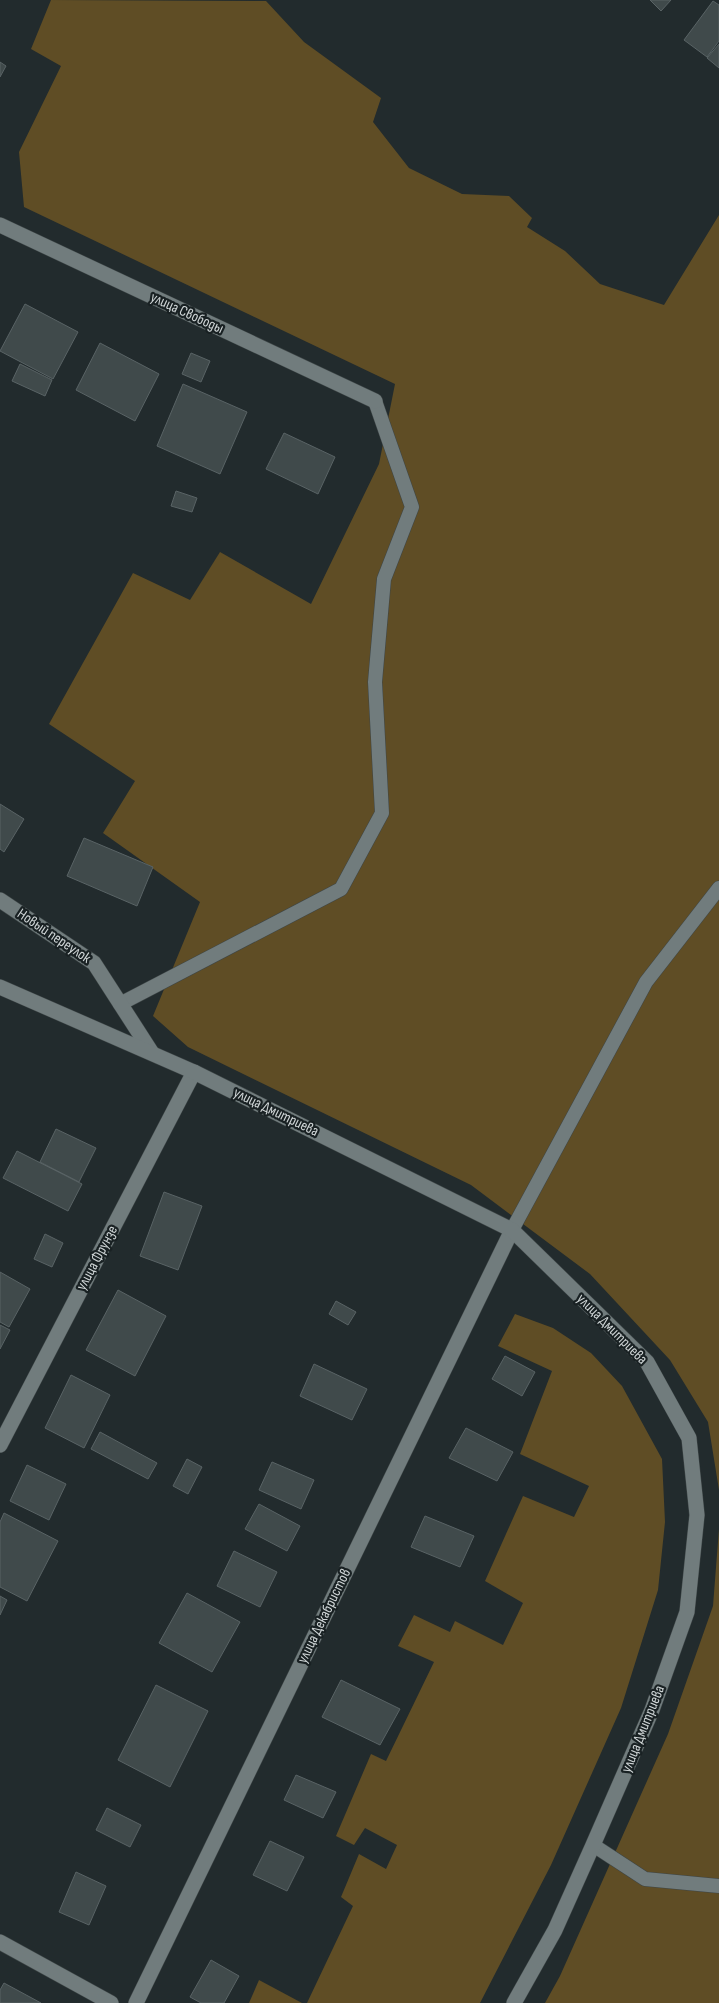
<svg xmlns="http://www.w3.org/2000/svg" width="719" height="2003" font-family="'Sofia Sans Condensed',sans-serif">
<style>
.green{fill:#5f4d25}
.building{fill:#404a4b;stroke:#596365}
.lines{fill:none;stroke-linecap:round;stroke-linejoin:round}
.service-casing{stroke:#3e4647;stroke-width:15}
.minor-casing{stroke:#3e4647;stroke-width:16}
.tertiary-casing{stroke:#3e4647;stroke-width:16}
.service{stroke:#717c7d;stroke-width:14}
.minor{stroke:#717c7d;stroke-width:15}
.tertiary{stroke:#717c7d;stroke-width:15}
.labels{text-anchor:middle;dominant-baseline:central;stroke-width:4.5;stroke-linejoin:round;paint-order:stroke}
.street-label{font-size:15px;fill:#d0d6d7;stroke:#192123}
</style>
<rect width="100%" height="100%" fill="#222b2d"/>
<!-- green -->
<path class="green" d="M51,0l215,1 38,41 77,56 -8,24 36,46 53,26 47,2 23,22 -5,9 38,24 35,33 64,21 55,-90v1275l-11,-68 -38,-62 -80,-86 -119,-89 -283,-138 -35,-31 47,-114 -97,-69 32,-52 -86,-57 84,-151 57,27 30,-48 91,52 68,-140 16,-80 -371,-177 -5,-55 42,-86 -30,-17z
M515,1314l38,14 38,25 31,33 40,73 3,63 -7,68 -37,118 -70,157 -71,138h-173l46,-97 -12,-9 18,-43 27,15 11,-24 -32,-17 -11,17 -18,-9 35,-82 15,7 48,-99 -36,-16 16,-31 36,17 5,-11 48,24 20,-42 -38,-22 38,-85 51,21 15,-31 -69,-32 32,-83 -54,-25z
M719,1529v474h-174l15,-27 108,-242 45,-128z
M259,1980l43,23h-53z"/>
<!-- building -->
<path class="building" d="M650,0h21l-10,11z
M713,1l6,4v36l-12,16 -23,-17z
M719,44v24l-12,-10z
M0,62l6,4 -6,11z
M25,304l53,28 -25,47 -53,-28z
M100,343l59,31 -24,47 -59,-31z
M191,353l19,8 -9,21 -19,-8z
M20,364l32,16 -7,16 -33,-15z
M183,384l64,28 -27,62 -63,-28z
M284,433l51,24 -17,37 -52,-25z
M176,491l21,7 -5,14 -21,-6z
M0,804l24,15 -20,33 -4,-3z
M84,838l69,29 -16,39 -70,-30z
M56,1129l40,19 -17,34 -39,-20z
M17,1151l65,33 -14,27 -65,-33z
M164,1192l38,14 -24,64 -38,-14z
M45,1234l18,9 -11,24 -18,-8z
M0,1272l30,17 -21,38 -9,-5z
M118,1290l48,26 -31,60 -49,-26z
M336,1301l20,11 -8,13 -19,-11z
M0,1325l10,5 -10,19z
M505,1356l30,16 -13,24 -30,-17z
M314,1364l53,25 -15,31 -52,-24z
M71,1375l39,20 -26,53 -39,-20z
M466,1428l47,24 -16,29 -48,-23z
M100,1432l57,31 -9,16 -57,-30z
M187,1459l15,8 -14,27 -15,-8z
M272,1462l42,18 -13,29 -42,-19z
M27,1465l39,19 -17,36 -39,-19z
M259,1504l41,22 -13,25 -42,-22z
M4,1513l54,28 -31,60 -27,-14v-65z
M425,1516l49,20 -14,31 -49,-20z
M234,1551l43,21 -17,35 -43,-21z
M187,1593l53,29 -28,50 -53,-29z
M0,1596l7,4 -7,15z
M341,1680l59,29 -20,36 -58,-28z
M156,1685l52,26 -38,76 -52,-27z
M296,1775l40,17 -13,26 -39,-18z
M107,1808l34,17 -11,22 -34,-17z
M270,1841l34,16 -17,34 -34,-16z
M76,1872l30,14 -17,39 -30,-13z
M211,1960l28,16 -15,27h-23l-11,-6z
M4,1983l37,20h-41v-13z"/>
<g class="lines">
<!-- service casing -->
<g class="service-casing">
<path id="service" d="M120,1004l221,-115 41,-76 -7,-131 9,-103 28,-72 -37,-106
M512,1230l134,-248 73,-94
M593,1845l52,34 74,7"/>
</g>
<!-- minor casing -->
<g class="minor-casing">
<path id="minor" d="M0,225l375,176
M0,900l94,63 58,90
M0,1445l194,-373
M0,1942l111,61
M136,2003l376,-773"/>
</g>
<!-- tertiary casing -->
<g class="tertiary-casing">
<path id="tertiary" d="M0,987l194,85 318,158 135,132 42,76 8,77 -10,97 -35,98 -59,135 -38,85 -41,73"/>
</g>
<!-- service -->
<use href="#service" class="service"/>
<!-- minor -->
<use href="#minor" class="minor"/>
<!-- tertiary -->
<use href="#tertiary" class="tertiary"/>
</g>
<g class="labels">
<!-- street labels -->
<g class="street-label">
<text transform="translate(187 313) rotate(25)">улица Свободы</text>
<text transform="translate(54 936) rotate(34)">Новый переулок</text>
<text transform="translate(276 1112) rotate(26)">улица Дмитриева</text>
<text transform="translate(97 1258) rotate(-62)">улица Фрунзе</text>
<text transform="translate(612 1329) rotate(45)">улица Дмитриева</text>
<text transform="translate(324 1616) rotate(-64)">улица Декабристов</text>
<text transform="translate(643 1729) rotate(-68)">улица Дмитриева</text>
</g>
</g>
</svg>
